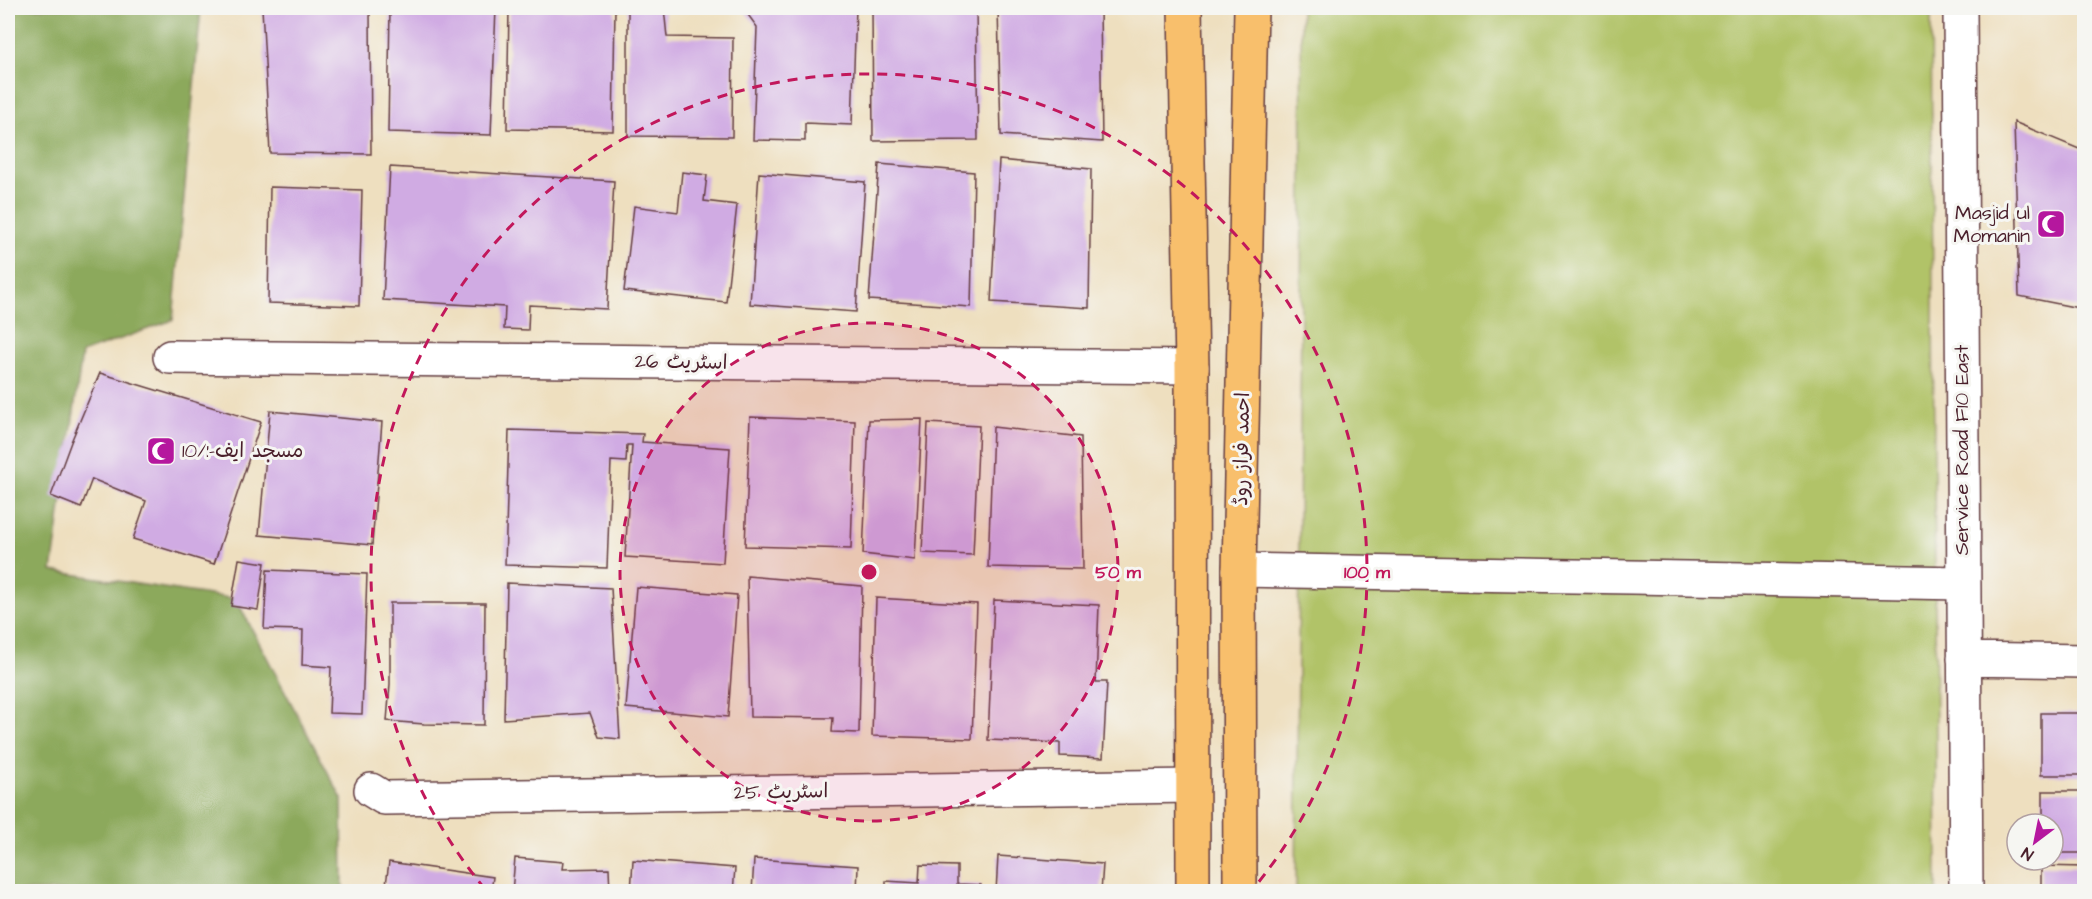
<svg xmlns="http://www.w3.org/2000/svg" width="2092" height="899" font-family="'Architects Daughter','Playpen Sans Arabic',sans-serif">
<style>
.green{fill:#b1c367;stroke:#7e7149;stroke-width:1.5}
.forest{fill:#8ca95c;stroke:#6b6444;stroke-width:1.5}
.building{fill:#d0abe3}
.lines{fill:none;stroke-linecap:round;stroke-linejoin:round}
.minor-casing{stroke:#633c41;stroke-width:36}
.major-casing{stroke:#633c41;stroke-width:36}
.minor{stroke:#fff;stroke-width:33}
.major{stroke:#f8bf6c;stroke-width:33}
.ring{fill:none;stroke:#c2185b;stroke-width:3;stroke-dasharray:10 8}
.labels{text-anchor:middle;dominant-baseline:central;stroke-width:6;stroke-linejoin:round;paint-order:stroke}
.poi-label{font-size:20px;fill:#4a1f2b;stroke:#f6f6f2;text-anchor:end}
.street-label{font-size:20px;fill:#4a1f2b;stroke:#f6f6f2}
.centre{fill:#c2185b;stroke:#f6f6f2;stroke-width:3}
.ring-label{font-size:18px;text-anchor:middle;font-weight:bold;fill:#c2185b;stroke:#f6f6f2;stroke-width:6;stroke-linejoin:round;paint-order:stroke}
</style>
<rect width="100%" height="100%" fill="#f6f6f2"/>
<filter id="ink" filterUnits="userSpaceOnUse"><feTurbulence type="fractalNoise" baseFrequency=".0167" numOctaves="2"/><feDisplacementMap in="SourceGraphic" scale="12" xChannelSelector="R" yChannelSelector="G"/><feConvolveMatrix kernelMatrix="1 2 1 2 8 2 1 2 1" color-interpolation-filters="sRGB"/></filter>
<filter id="wash" filterUnits="userSpaceOnUse"><feTurbulence type="fractalNoise" baseFrequency=".008" numOctaves="4" result="noise"/><feDisplacementMap in="SourceGraphic" scale="24" xChannelSelector="R" yChannelSelector="G"/><feGaussianBlur stdDeviation="1.35" result="paint"/><feColorMatrix in="noise" values="0 0 0 0 0 0 0 0 0 0 0 0 0 0 0 0 0 1.4 0 .05"/><feComposite in="paint" operator="in"/></filter>
<g filter="url(#wash)">
<rect width="100%" height="100%" fill="#eedfbf"/>
<!-- green -->
<path class="green" d="M1301,8h630l6,883 -641,1 6,-705z"/>
<!-- forest -->
<path class="forest" d="M8,8h193l-28,312 -91,33 -30,218 184,28 106,200 1,92h-335z"/>
<g id="blocks">
<!-- building -->
<path class="building" d="M262,8h108l1,146 -101,-1z
M390,8h106l-5,127 -103,-3z
M509,8h106l-2,123 -106,-2z
M628,8h36l3,29 66,1 -1,99 -104,-1z
M743,8h113l-4,117 -47,-2v18l-52,-1 4,-113z
M872,8h104l2,132 -105,1z
M998,8h102l2,134 -101,-7z
M2014,122l70,29v158l-65,-13z
M999,160l92,9 -2,139 -98,-6z
M879,164l95,8 -3,135 -102,-7z
M390,167l224,14 -7,128 -78,-4 -1,25 -24,-1 1,-22 -122,-7z
M682,172l25,3 -3,26 33,4 -11,97 -102,-11 10,-85 44,6z
M759,173l106,9 -9,130 -106,-8z
M270,187l92,3 -3,116 -91,-3z
M100,373l161,49 -47,142 -81,-25 13,-38 -54,-22 -11,29 -30,-12 20,-54z
M270,411l112,11 -10,123 -113,-10z
M750,417l105,4 -4,128 -106,-3z
M922,419l-7,141 -52,-6 6,-134z
M928,423l51,3 -6,129 -51,-2z
M993,427l88,10 2,132 -95,-2z
M509,430l134,4 -1,8 88,6 -7,115 -98,-6 7,-112h-5l-1,17 -15,-1 -4,107 -102,-3z
M239,559l26,4 -7,47 -27,-4z
M267,570l100,4 -5,140 -33,-1 2,-46 -29,-2 1,-35 -39,-1z
M747,576l115,10 -3,147 -27,-1 1,-14 -83,-1z
M507,583l104,5 9,151 -21,-2 -9,-24 -86,6z
M636,587l101,8 -9,122 -102,-9z
M876,598l101,6 -5,135 -100,-3z
M994,600l105,5 -3,77h11l-4,76 -43,-2v-13l-72,-3z
M390,603h95l-1,122 -60,-1 -37,-3 3,-37z
M2041,713h43v62h-43z
M2043,791h41v62h-31v-29h-10z
M998,856l105,8 -2,28h-105z
M515,858l48,4 -1,7 47,-1 1,24h-98z
M754,859l104,7 -1,26h-105z
M633,860l102,8 -2,24h-102z
M389,862l104,15 -2,15h-106z
M920,865l37,1v18l24,1v7h-95v-11l33,2z
M2041,866l43,1v25h-43z"/>
</g>
</g>
<g filter="url(#ink)">
<use href="#blocks" fill-opacity="0" stroke="#633c41" stroke-width="1.5"/>
<g class="lines">
<!-- minor casing -->
<g class="minor-casing">
<path id="minor" d="M1960,8l6,884
M170,357l1022,10
M1239,570l723,13
M1964,659l120,2
M371,790l13,8 809,-12"/>
</g>
<!-- major casing -->
<g class="major-casing">
<path id="major" d="M1185,8l7,359 1,525
M1240,892l-1,-322 12,-562"/>
</g>
<!-- minor -->
<use href="#minor" class="minor"/>
<!-- major -->
<use href="#major" class="major"/>
</g>
</g>
<!-- distance rings -->
<circle cx="869" cy="572" r="249" fill="#c2185b" fill-opacity=".12"/>
<g class="ring">
<circle cx="869" cy="572" r="249"/>
<path d="M485 889A498 498 0 1 1 1253 889"/>
</g>
<!-- icons -->
<defs>
<g id="mosque-square" transform="scale(1.5)"><rect x="-9" y="-9" width="18" height="18" rx="4" fill="#b5179e" stroke="#f6f6f2"/><path d="M3.5-4.9A6 6 0 1 0 3.5 4.9A5 5 0 1 1 3.5-4.9Z" fill="#fff"/></g>
</defs>
<g fill-rule="evenodd">
<use href="#mosque-square" x="2051" y="224"/>
<use href="#mosque-square" x="161" y="451"/>
</g>
<g class="labels">
<!-- poi labels -->
<g class="poi-label">
<text x="2030" y="213">Masjid ul<tspan x="2030" dy="23">Momanin</tspan></text>
<text x="182" y="451" text-anchor="start">مسجد ایف-10/1</text>
</g>
<!-- street labels -->
<g class="street-label">
<text transform="translate(681 362) rotate(1)">اسٹریٹ 26</text>
<text transform="translate(1242 449) rotate(-89)">احمد فراز روڈ</text>
<text transform="translate(1962 450) rotate(-90)">Service Road F10 East</text>
<text transform="translate(781 792) rotate(-1)">اسٹریٹ 25</text>
</g>
</g>
<circle cx="869" cy="572" r="9" class="centre"/>
<g class="ring-label">
<text x="1118" y="578">50 m</text>
<text x="1367" y="578">100 m</text>
</g>
<!-- margin -->
<rect width="2092" height="899" fill="none" stroke="#f6f6f2" stroke-width="30"/>
<!-- north arrow -->
<g transform="translate(2035 842) rotate(212)"><circle r="28" fill="#f6f6f2" stroke="#b1a0a2" stroke-width="1.5"/>
<path d="M0-4.5L10 22L0 15L-10 22Z" fill="#b5179e"/>
<text y="-9" font-size="16" font-weight="bold" text-anchor="middle" fill="#4a1f2b">N</text>
</g>
</svg>
